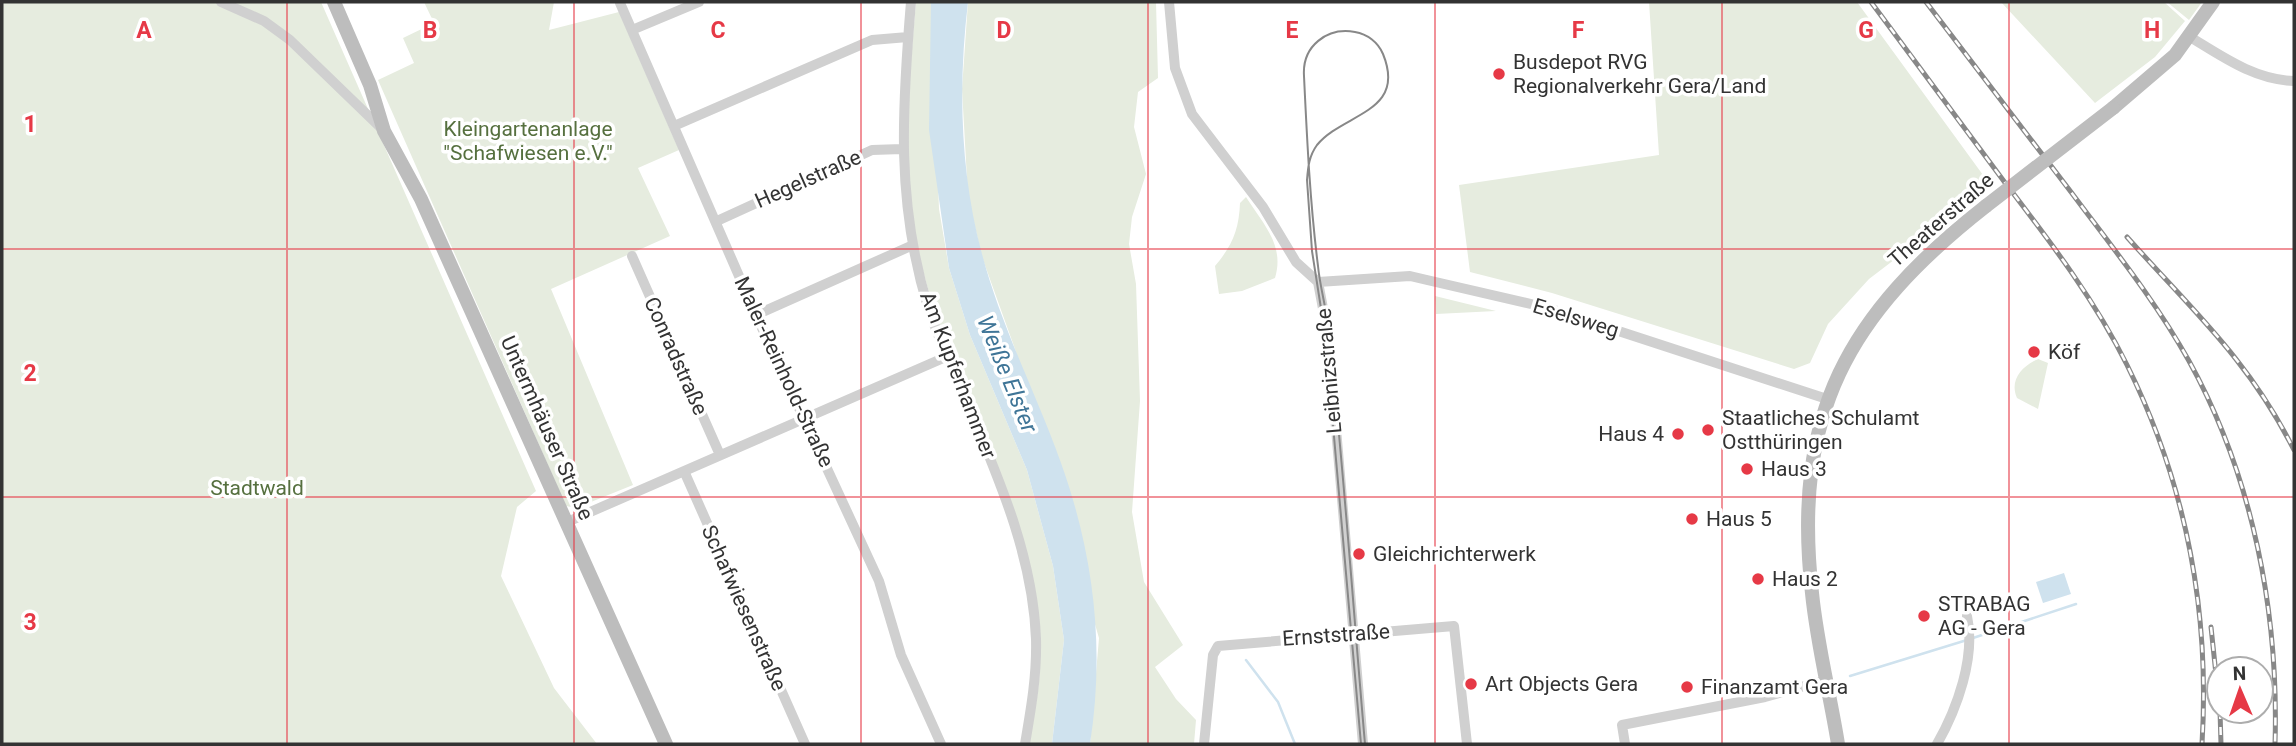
<svg xmlns="http://www.w3.org/2000/svg" width="2296" height="746" font-family="Roboto,sans-serif">
<style>
.green{fill:#e6ecdf}
.water{fill:#cfe2ee}
.lines{fill:none;stroke-linecap:round;stroke-linejoin:round}
.stream{stroke:#cfe2ee;stroke-width:2.5}
.street{stroke:#d0d0d0;stroke-width:10}
.secondary{stroke:#bdbdbd;stroke-width:14}
.tram{stroke:#888;stroke-width:2}
.rail-casing{stroke:#888;stroke-width:5}
.rail{stroke:#fff;stroke-width:2.5;stroke-dasharray:8;stroke-linecap:butt}
.secondary-bridge{stroke:#bdbdbd;stroke-width:14}
.grid{fill:none;stroke:#e63946;stroke-width:2;stroke-opacity:0.55}
.poi-dot{fill:#e63946;stroke:#fff;stroke-width:2.5}
.labels{text-anchor:middle;dominant-baseline:central;stroke-width:7;stroke-linejoin:round;paint-order:stroke}
.poi-label{font-size:21px;fill:#333;stroke:#fff;text-anchor:start}
.park-label{font-size:21px;fill:#56703f;stroke:#fff}
.street-label{font-size:21px;fill:#333;stroke:#fff}
.water-label{font-size:23px;font-style:italic;fill:#3f7597;stroke:#fff}
.grid-label{font-size:23px;text-anchor:middle;font-weight:bold;fill:#e63946;stroke:#fff;stroke-width:7;stroke-linejoin:round;paint-order:stroke}
</style>
<rect width="100%" height="100%" fill="#fff"/>
<!-- green -->
<path class="green" d="M2,2h319l215,489 -19,16 -16,69 53,112 43,56h-595z
M424,2h130l-5,28 70,-18 60,138 -41,18 32,68 -119,53 82,196 -57,23 -10,-2 -188,-426 36,-17 -11,-25 31,-15z
M916,2h15l8,207 10,59 21,67 57,135 26,96 11,74 -12,104h-24c6,-29 13,-59 12,-89 -2,-63 -22,-116 -43,-174 -28,-76 -61,-152 -79,-231 -19,-82 -9,-166 -2,-248z
M968,2h188l2,76 -20,14 -4,35 12,47 -14,43 -3,27 7,40 4,117 -8,111 12,70 39,63 -28,22 21,32 20,21 -2,24h-104l9,-106 -84,-289 -33,-92 -14,-60 -6,-108z
M1649,2h208l134,184 -122,93 -41,45 -18,39 -16,6 -242,-76 -82,-21 -11,-87 200,-30z
M2001,2h163l21,19 -30,36 -60,46z
M2167,2h35l-13,18z
M1246,197c17,27 39,48 29,81l-33,13 -23,3 -4,-28c17,-20 24,-36 25,-63z
M1435,296l61,15 -60,3z
M2038,359l10,4 -10,46 -21,-11c-8,-18 5,-32 21,-39z"/>
<!-- water -->
<path class="water" d="M931,2h37c-10,83 -8,171 14,252 19,72 54,139 79,209 33,92 44,185 29,281h-38l12,-104 -11,-74 -26,-96 -57,-135 -21,-67 -20,-138z
M2064,573l7,21 -28,9 -7,-21z"/>
<g class="lines">
<!-- stream -->
<path class="stream" d="M1973,638l103,-34
M1246,660l32,42 17,42
M1850,676l117,-36"/>
<!-- street -->
<path class="street" d="M221,2l43,19 26,19 91,88
M911,2c-9,107 -15,201 17,305 10,32 26,63 38,93 32,77 67,155 70,239 1,36 -5,70 -11,105
M1169,2l6,66 17,46 71,93 33,55 22,20 10,53 35,409
M620,3l136,312 123,266 22,74 40,89
M632,30l67,-28
M2190,37c33,20 65,43 104,44
M674,126l198,-86 36,-3
M717,221l155,-71 30,-1
M632,256l88,199
M1318,282l92,-6 17,4 121,28 279,91
M756,315l157,-70
M684,471l121,273
M565,523l383,-167
M1204,744l9,-89 5,-9 236,-20 13,118
M1625,744l-3,-19 143,-28 61,-17
M1937,744c20,-35 39,-87 30,-128"/>
<!-- secondary -->
<path class="secondary" d="M334,2l36,83 14,46 37,68 245,545
M2113,108l62,-53 38,-53
M1838,744c-8,-50 -21,-100 -26,-151 -20,-179 35,-278 174,-387"/>
<!-- tram -->
<path class="tram" d="M1361,744l-36,-410 -13,-83 -5,-71c1,-13 2,-24 10,-35 26,-32 90,-32 66,-91 -5,-12 -16,-20 -28,-22 -28,-5 -53,14 -51,44 3,63 6,127 14,190 2,22 9,44 11,67 15,137 24,274 36,411"/>
<!-- rail casing -->
<g class="rail-casing">
<path id="rail" d="M1871,2c44,59 88,119 132,178 45,59 91,118 124,185 59,119 83,247 75,379
M1926,2c48,63 96,126 145,190 41,55 84,108 118,169 64,116 90,252 86,383
M2127,237c65,73 122,123 167,213
M2211,627l8,76
M2220,711l1,33"/>
</g>
<!-- rail -->
<use href="#rail" class="rail"/>
<!-- secondary-bridge -->
<path class="secondary-bridge" d="M1986,206l127,-98"/>
</g>
<!-- grid -->
<path class="grid" d="M287,2v742M574,2v742M861,2v742M1148,2v742M1435,2v742M1722,2v742M2009,2v742M2,249h2292M2,497h2292"/>
<!-- markers -->
<g class="poi-dot">
<circle cx="1499" cy="74" r="7"/>
<circle cx="2034" cy="352" r="7"/>
<circle cx="1708" cy="430" r="7"/>
<circle cx="1678" cy="434" r="7"/>
<circle cx="1747" cy="469" r="7"/>
<circle cx="1692" cy="519" r="7"/>
<circle cx="1359" cy="554" r="7"/>
<circle cx="1758" cy="579" r="7"/>
<circle cx="1924" cy="616" r="7"/>
<circle cx="1471" cy="684" r="7"/>
<circle cx="1687" cy="687" r="7"/>
</g>
<g class="labels">
<!-- poi labels -->
<g class="poi-label">
<text x="1513" y="62">Busdepot RVG<tspan x="1513" dy="24">Regionalverkehr Gera/Land</tspan></text>
<text x="2048" y="352">Köf</text>
<text x="1722" y="418">Staatliches Schulamt<tspan x="1722" dy="24">Ostthüringen</tspan></text>
<text x="1664" y="434" text-anchor="end">Haus 4</text>
<text x="1761" y="469">Haus 3</text>
<text x="1706" y="519">Haus 5</text>
<text x="1373" y="554">Gleichrichterwerk</text>
<text x="1772" y="579">Haus 2</text>
<text x="1938" y="604">STRABAG<tspan x="1938" dy="24">AG - Gera</tspan></text>
<text x="1485" y="684">Art Objects Gera</text>
<text x="1701" y="687">Finanzamt Gera</text>
</g>
<!-- park labels -->
<g class="park-label">
<text x="528" y="129">Kleingartenanlage<tspan x="528" dy="24">"Schafwiesen e.V."</tspan></text>
<text x="257" y="488">Stadtwald</text>
</g>
<!-- street labels -->
<g class="street-label">
<text transform="translate(808 179) rotate(-24)">Hegelstraße</text>
<text transform="translate(1941 220) rotate(-41)">Theaterstraße</text>
<text transform="translate(1576 318) rotate(17)">Eselsweg</text>
<text transform="translate(676 356) rotate(66)">Conradstraße</text>
<text transform="translate(1329 371) rotate(-95)">Leibnizstraße</text>
<text transform="translate(784 372) rotate(65)">Maler-Reinhold-Straße</text>
<text transform="translate(958 375) rotate(69)">Am Kupferhammer</text>
<text transform="translate(547 428) rotate(66)">Untermhäuser Straße</text>
<text transform="translate(744 608) rotate(66)">Schafwiesenstraße</text>
<text transform="translate(1336 635) rotate(-4)">Ernststraße</text>
</g>
<!-- water labels -->
<g class="water-label">
<text transform="translate(1007 374) rotate(68)">Weiße Elster</text>
</g>
</g>
<g class="grid-label">
<text x="144" y="38">A</text>
<text x="430" y="38">B</text>
<text x="718" y="38">C</text>
<text x="1004" y="38">D</text>
<text x="1292" y="38">E</text>
<text x="1578" y="38">F</text>
<text x="1866" y="38">G</text>
<text x="2152" y="38">H</text>
<text x="30" y="132">1</text>
<text x="30" y="381">2</text>
<text x="30" y="630">3</text>
</g>
<!-- border -->
<rect width="2296" height="746" fill="none" stroke="#333333" stroke-width="7"/>
<!-- north arrow -->
<g transform="translate(2240 690) rotate(358)"><circle r="33" fill="#ffffff" stroke="#adadad" stroke-width="2"/>
<path d="M0-5L12 26L0 18L-12 26Z" fill="#e63946"/>
<text y="-10" font-size="19" font-weight="bold" text-anchor="middle" fill="#333333">N</text>
</g>
</svg>
